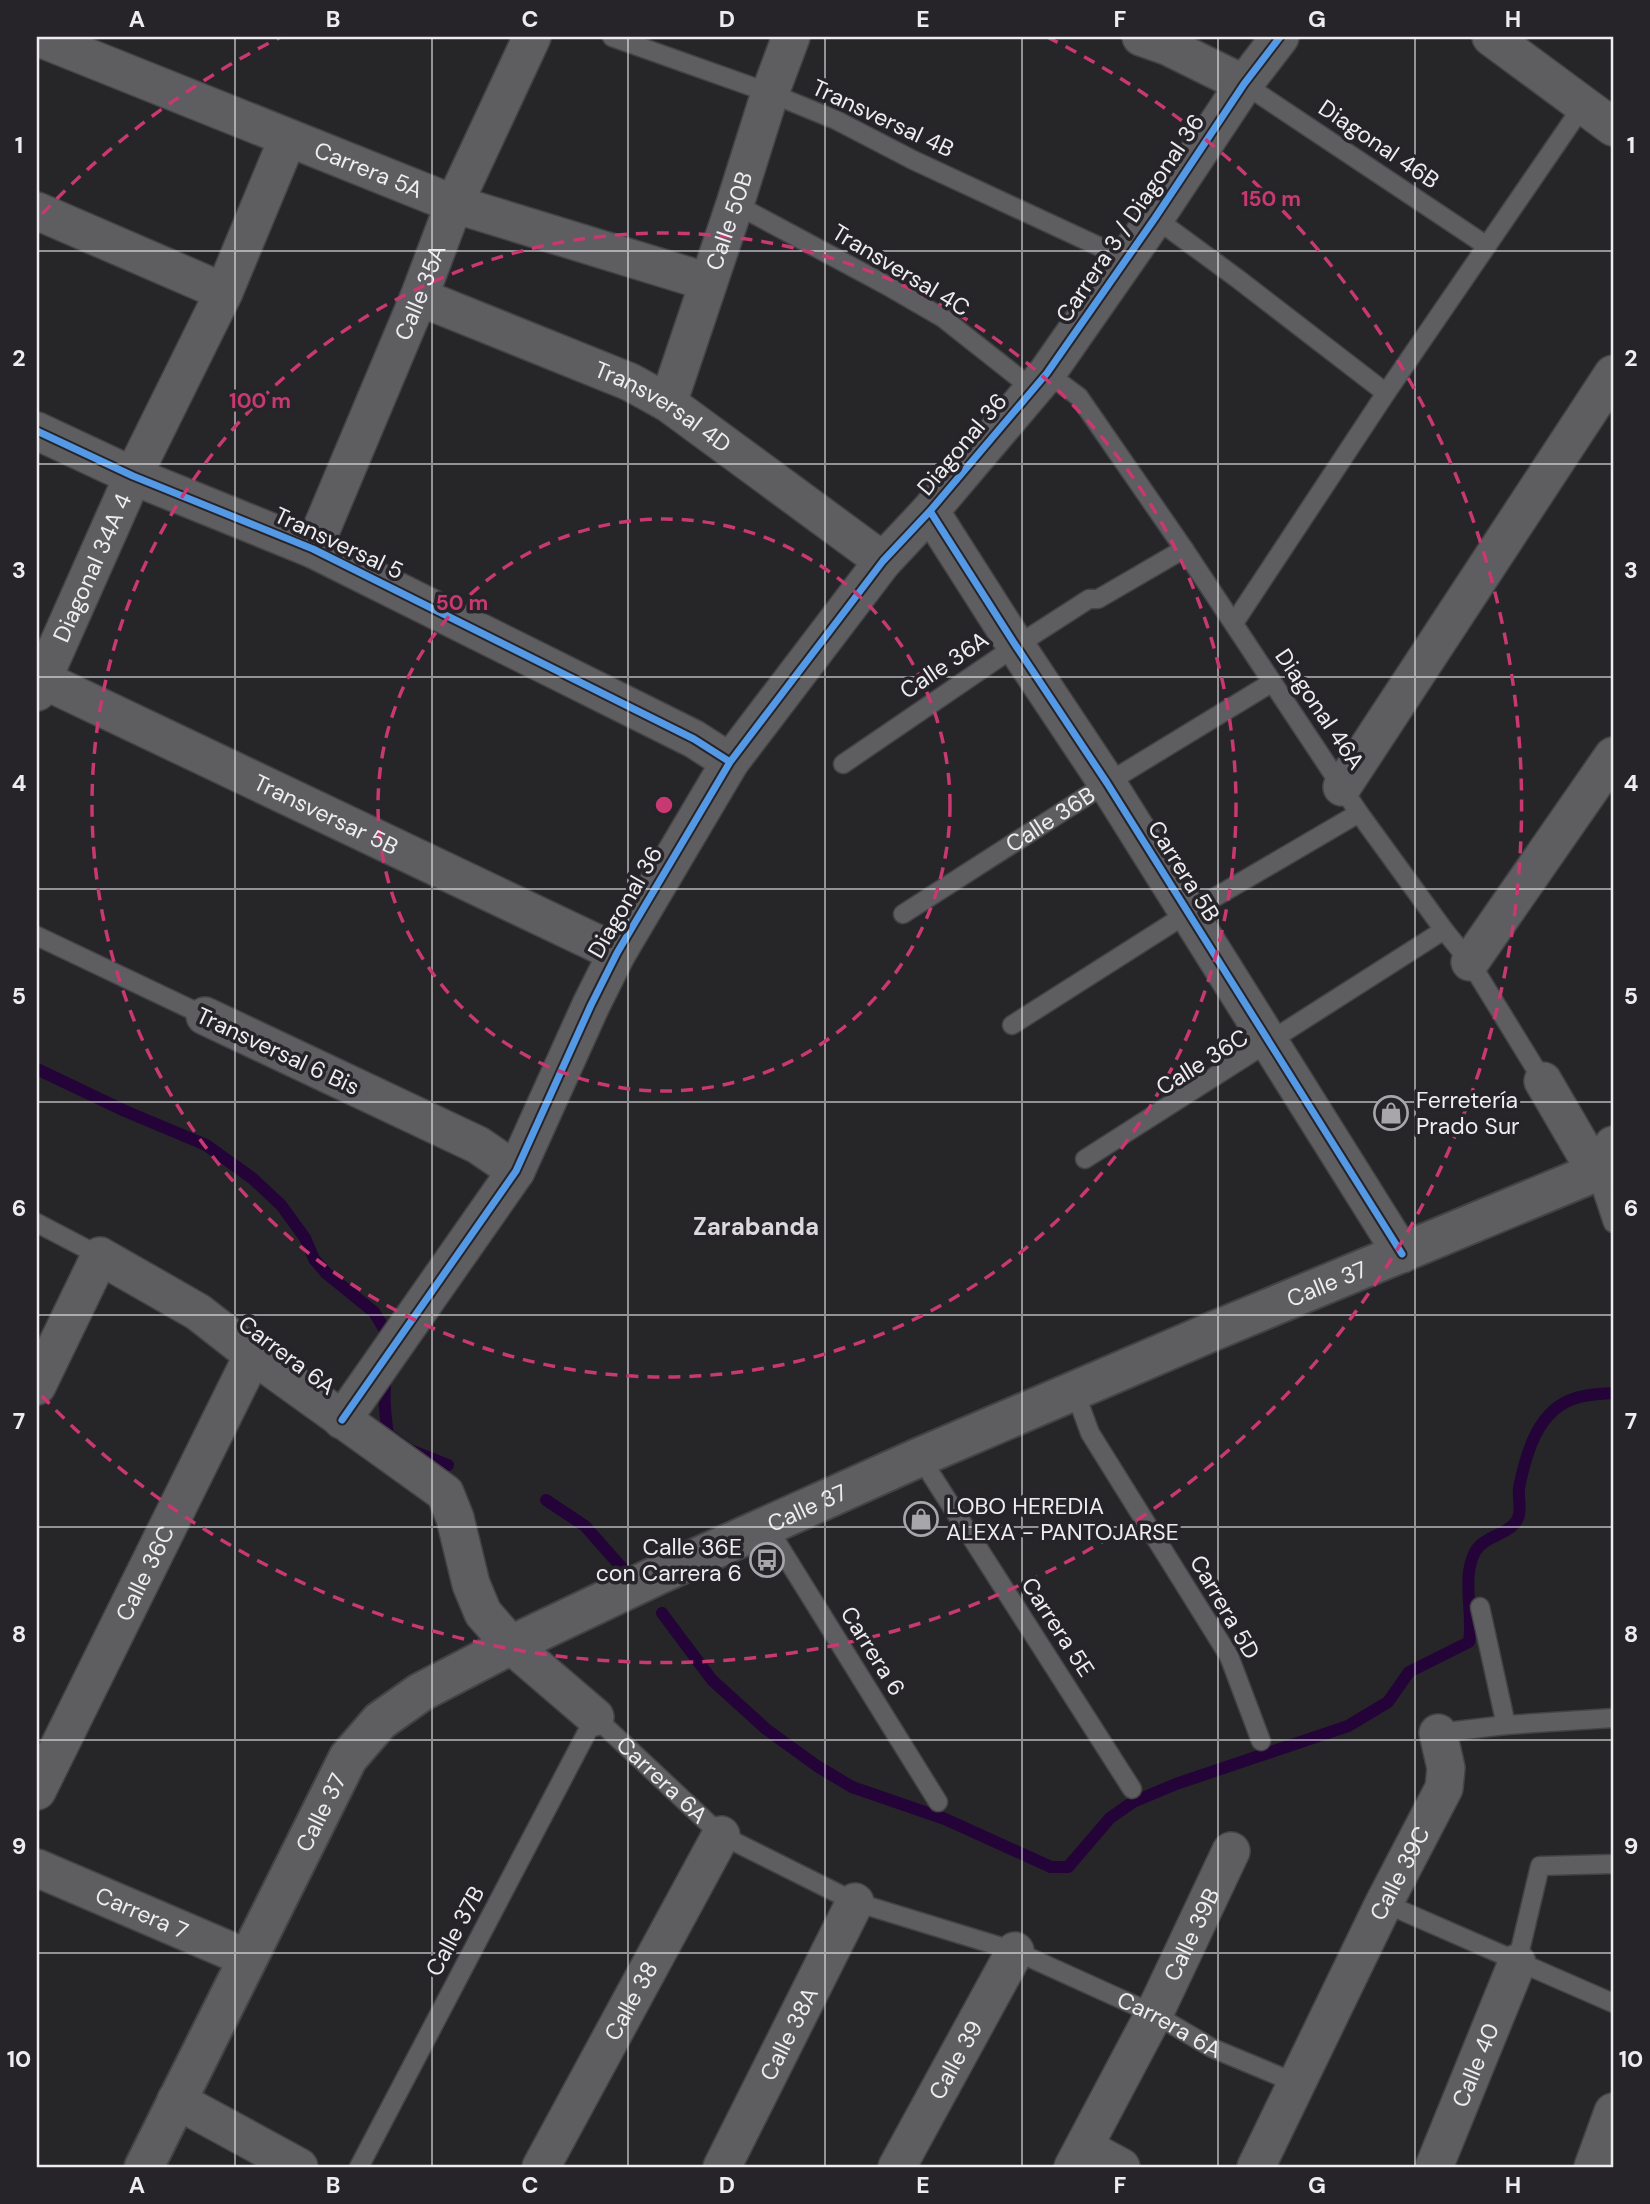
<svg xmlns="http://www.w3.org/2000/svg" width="1650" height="2204" font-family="'DM Sans',sans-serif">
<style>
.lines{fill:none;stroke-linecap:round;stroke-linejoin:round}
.stream{stroke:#230338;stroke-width:12}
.service-casing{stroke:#434345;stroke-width:21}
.minor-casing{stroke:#434345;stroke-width:40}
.secondary-casing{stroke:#434345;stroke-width:42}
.service{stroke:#5e5d5f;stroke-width:18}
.minor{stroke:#5e5d5f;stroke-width:37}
.secondary{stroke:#5e5d5f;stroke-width:38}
.cycleway-casing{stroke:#262429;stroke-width:11}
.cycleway{stroke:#5399e6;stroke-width:7}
.grid{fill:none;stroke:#edecef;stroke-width:2;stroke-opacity:0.55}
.ring{fill:none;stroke:#c83871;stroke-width:3.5;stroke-dasharray:12 9}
.labels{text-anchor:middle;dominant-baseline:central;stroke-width:7;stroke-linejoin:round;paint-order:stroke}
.street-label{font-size:23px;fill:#edecef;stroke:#262429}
.poi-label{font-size:23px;fill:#edecef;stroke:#262429;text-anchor:start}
.neighbourhood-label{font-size:24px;font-weight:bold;fill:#dbd8de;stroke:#262429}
.centre{fill:#c83871;stroke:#262429;stroke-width:3.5}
.ring-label{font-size:21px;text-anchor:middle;font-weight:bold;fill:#c83871;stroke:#262429;stroke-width:7;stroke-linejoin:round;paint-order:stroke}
.neatline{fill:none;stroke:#edecef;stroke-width:2.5}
.grid-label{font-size:23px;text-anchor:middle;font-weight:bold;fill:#edecef}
</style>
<rect width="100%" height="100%" fill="#262528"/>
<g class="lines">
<!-- stream -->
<path class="stream" d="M37,1069l88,42 81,34 46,33 29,27 24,33 9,21 12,14 48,39 11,18 3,11
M386,1376c-3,19 -1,39 2,58l22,16 38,15
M546,1500l39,26 38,43
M662,1613l50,67 54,49 51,37 35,21 93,32 106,48h17l42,-49 23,-16 43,-18 172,-58 40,-24 21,-30 60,-30c5,-29 -8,-64 6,-90 10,-18 39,-17 44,-37 2,-9 -1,-18 0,-27 7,-35 19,-79 57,-90 12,-4 25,-4 37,-5"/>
<!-- service casing -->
<g class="service-casing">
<g id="service">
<path d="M612,37l158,56 66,27 77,40 213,99"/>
<path d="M1244,84l243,162"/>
<path d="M735,204l151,81 57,33 90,71"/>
<path d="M1155,218l83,61 148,114"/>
<path d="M1047,373l32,24 105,152 175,264 85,117 26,32 73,119"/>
<path d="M1234,623l152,-230 198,-289"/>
<path d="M843,764l173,-118 73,-47h9l86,-50"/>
<path id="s1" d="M903,914l204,-131 164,-100"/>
<path d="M37,936l168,80"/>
<path d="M1012,1025l176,-112 171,-100"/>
<path d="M1085,1159l359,-229"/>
<path d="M1596,1172l17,51"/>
<path d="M37,1223l63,33"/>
<path d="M1075,1392l15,41 139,223 32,85"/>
<path d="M920,1457l212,332"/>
<path d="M766,1525l172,277"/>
<path d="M1480,1607l26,118"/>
<path d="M1438,1733l68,-8 107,-7"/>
<path d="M1384,1903l229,100"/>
<path d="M1517,1963l23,-97 73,-2"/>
<path id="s2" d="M359,2167l236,-450 126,118 134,67 160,49 139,63 58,34 84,35"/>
</g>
</g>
<!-- minor casing -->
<g class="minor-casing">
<g id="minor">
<path id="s3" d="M37,37l417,167 254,78"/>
<path d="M1141,37l26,9 77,38"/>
<path d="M1491,37l122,90"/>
<path d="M37,211l187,81"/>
<path id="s4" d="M419,297l211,85 38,21 215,158"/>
<path id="s5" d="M668,403l67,-199 35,-111 21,-56"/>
<path d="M37,431l96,45 180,73 381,190 36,23"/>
<path d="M930,511l86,135 91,137 295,471"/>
<path id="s6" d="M313,549l106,-252 35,-93 78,-167"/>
<path id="s7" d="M37,677l580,276"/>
<path id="s8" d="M37,692l96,-216 91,-184 64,-154"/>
<path d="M1342,787l271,-413"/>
<path d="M1470,962l143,-206"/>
<path d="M205,1016l273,129 38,26"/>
<path d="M1543,1081l53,91 17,-27"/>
<path d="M37,1386l63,-130 98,56 55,43 192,138 10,25 16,66 12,29 28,32 84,72"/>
<path d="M342,1420l174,-249 75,-166 26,-52 113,-191 153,-201 47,-50 117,-138 108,-155 89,-134 36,-47"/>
<path id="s9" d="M37,1791l216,-436"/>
<path id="s10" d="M37,1868l210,90"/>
<path d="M176,2100l123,67"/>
<path d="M1084,2147l37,20"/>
<path id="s11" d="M541,2167l180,-332"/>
<path id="s12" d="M722,2167l133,-265"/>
<path id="s13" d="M897,2167l118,-216"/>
<path id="s14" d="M1073,2167l81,-153 77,-163"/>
<path id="s15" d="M1256,2167l128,-264 60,-115 2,-20 -8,-35"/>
<path id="s16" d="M1434,2167l83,-204"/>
<path d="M1593,2167l20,-55"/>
</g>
</g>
<!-- secondary casing -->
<g class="secondary-casing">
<g id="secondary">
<path id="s17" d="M144,2167l204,-409 32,-37 41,-29 90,-47 147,-70 262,-118 296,-127 380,-158 17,-5"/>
</g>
</g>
<!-- service -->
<use href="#service" class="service"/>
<!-- minor -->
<use href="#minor" class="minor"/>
<!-- secondary -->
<use href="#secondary" class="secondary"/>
<!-- cycleway casing -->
<g class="cycleway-casing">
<path id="cycleway" d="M37,431l96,45 180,73 381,190 36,23
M930,511l86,135 91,137 295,471
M342,1420l174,-249 75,-166 26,-52 113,-191 153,-201 47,-50 117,-138 108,-155 89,-134 36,-47"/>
</g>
<!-- cycleway -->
<use href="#cycleway" class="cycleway"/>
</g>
<!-- grid -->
<path class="grid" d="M235,37v2130M432,37v2130M628,37v2130M825,37v2130M1022,37v2130M1218,37v2130M1415,37v2130M37,251h1576M37,464h1576M37,677h1576M37,889h1576M37,1102h1576M37,1315h1576M37,1527h1576M37,1740h1576M37,1953h1576"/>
<!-- distance rings -->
<g class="ring">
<circle cx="664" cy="805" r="286"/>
<circle cx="664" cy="805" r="572"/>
<path d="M42 214A858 858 0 0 1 281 37M1047 37A858 858 0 1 1 42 1396"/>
</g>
<!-- icons -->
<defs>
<g id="shop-ring" transform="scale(1.75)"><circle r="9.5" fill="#262429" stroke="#a7a6a9" stroke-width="1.5"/><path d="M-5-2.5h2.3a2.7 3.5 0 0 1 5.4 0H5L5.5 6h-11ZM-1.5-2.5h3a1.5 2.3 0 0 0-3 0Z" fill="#a7a6a9"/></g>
<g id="bus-ring" transform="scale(1.75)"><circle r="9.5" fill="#262429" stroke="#a7a6a9" stroke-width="1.5"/><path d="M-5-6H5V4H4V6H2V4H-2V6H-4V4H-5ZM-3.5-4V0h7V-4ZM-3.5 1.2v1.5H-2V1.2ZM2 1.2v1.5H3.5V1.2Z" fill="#a7a6a9"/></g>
</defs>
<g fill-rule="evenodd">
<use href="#shop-ring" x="1391" y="1113"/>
<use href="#shop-ring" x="921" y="1519"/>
<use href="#bus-ring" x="767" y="1560"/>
</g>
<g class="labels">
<!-- street labels -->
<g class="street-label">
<text transform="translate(883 118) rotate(25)">Transversal 4B</text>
<text transform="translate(1379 144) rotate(34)">Diagonal 46B</text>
<text stroke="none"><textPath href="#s3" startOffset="357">Carrera 5A</textPath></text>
<text transform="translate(1130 218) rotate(-56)">Carrera 3 / Diagonal 36</text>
<text stroke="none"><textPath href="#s5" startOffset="192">Calle 50B</textPath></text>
<text transform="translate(901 270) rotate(31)">Transversal 4C</text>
<text stroke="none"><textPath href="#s6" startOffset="278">Calle 35A</textPath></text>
<text stroke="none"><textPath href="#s4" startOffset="268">Transversal 4D</textPath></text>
<text transform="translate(962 444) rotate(-50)">Diagonal 36</text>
<text transform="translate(339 543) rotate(25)">Transversal 5</text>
<text stroke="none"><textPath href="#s8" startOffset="136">Diagonal 34A 4</textPath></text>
<text transform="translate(944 665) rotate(-34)">Calle 36A</text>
<text transform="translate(1320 709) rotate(56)">Diagonal 46A</text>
<text stroke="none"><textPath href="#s7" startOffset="320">Transversar 5B</textPath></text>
<text stroke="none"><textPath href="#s1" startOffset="175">Calle 36B</textPath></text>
<text transform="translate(1184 871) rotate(58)">Carrera 5B</text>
<text transform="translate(625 902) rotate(-60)">Diagonal 36</text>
<text transform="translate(278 1051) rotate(25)">Transversal 6 Bis</text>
<text transform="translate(1202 1062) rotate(-32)">Calle 36C</text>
<text stroke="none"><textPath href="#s17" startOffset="1550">Calle 37</textPath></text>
<text transform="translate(287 1355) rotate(37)">Carrera 6A</text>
<text stroke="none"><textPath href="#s17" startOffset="984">Calle 37</textPath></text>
<text stroke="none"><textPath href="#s9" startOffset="243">Calle 36C</textPath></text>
<text transform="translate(1225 1607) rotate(60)">Carrera 5D</text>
<text transform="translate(1058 1627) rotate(57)">Carrera 5E</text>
<text transform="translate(873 1651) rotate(58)">Carrera 6</text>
<text stroke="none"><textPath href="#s2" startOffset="600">Carrera 6A</textPath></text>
<text stroke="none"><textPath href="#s17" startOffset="396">Calle 37</textPath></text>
<text stroke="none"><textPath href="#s15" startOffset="327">Calle 39C</textPath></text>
<text stroke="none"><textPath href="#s10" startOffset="114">Carrera 7</textPath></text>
<text transform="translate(455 1931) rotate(-62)">Calle 37B</text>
<text stroke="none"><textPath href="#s14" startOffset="261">Calle 39B</textPath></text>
<text stroke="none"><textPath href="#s11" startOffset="189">Calle 38</textPath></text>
<text stroke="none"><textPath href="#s2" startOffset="1169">Carrera 6A</textPath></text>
<text stroke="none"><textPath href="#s12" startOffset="149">Calle 38A</textPath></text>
<text stroke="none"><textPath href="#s13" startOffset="122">Calle 39</textPath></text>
<text stroke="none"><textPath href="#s16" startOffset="110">Calle 40</textPath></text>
</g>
<!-- poi labels -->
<g class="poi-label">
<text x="1416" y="1100">Ferretería<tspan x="1416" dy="26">Prado Sur</tspan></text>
<text x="946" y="1506">LOBO HEREDIA<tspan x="946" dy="26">ALEXA - PANTOJARSE</tspan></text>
<text x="742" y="1547" text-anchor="end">Calle 36E<tspan x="742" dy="26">con Carrera 6</tspan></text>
</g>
<!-- neighbourhood labels -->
<g class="neighbourhood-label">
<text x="756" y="1226">Zarabanda</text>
</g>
</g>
<circle cx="664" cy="805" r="10" class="centre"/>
<g class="ring-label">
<text x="1271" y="206">150 m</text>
<text x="260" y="408">100 m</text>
<text x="462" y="610">50 m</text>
</g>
<!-- border -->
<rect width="1650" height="2204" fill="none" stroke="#262429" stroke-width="77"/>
<rect x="38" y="38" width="1574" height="2128" class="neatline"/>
<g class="grid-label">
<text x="137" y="27">A</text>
<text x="333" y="27">B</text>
<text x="530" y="27">C</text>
<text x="727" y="27">D</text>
<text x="923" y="27">E</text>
<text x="1120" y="27">F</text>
<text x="1317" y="27">G</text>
<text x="1513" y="27">H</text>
<text x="19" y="153">1</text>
<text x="1631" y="153">1</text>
<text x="19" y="366">2</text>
<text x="1631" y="366">2</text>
<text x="19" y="578">3</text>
<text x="1631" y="578">3</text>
<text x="19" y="791">4</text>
<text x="1631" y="791">4</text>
<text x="19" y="1004">5</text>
<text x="1631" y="1004">5</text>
<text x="19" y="1216">6</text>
<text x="1631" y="1216">6</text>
<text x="19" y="1429">7</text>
<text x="1631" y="1429">7</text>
<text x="19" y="1642">8</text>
<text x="1631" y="1642">8</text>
<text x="19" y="1854">9</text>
<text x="1631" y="1854">9</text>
<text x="19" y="2067">10</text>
<text x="1631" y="2067">10</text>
<text x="137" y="2193">A</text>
<text x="333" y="2193">B</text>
<text x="530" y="2193">C</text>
<text x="727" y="2193">D</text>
<text x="923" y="2193">E</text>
<text x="1120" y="2193">F</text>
<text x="1317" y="2193">G</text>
<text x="1513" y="2193">H</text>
</g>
</svg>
